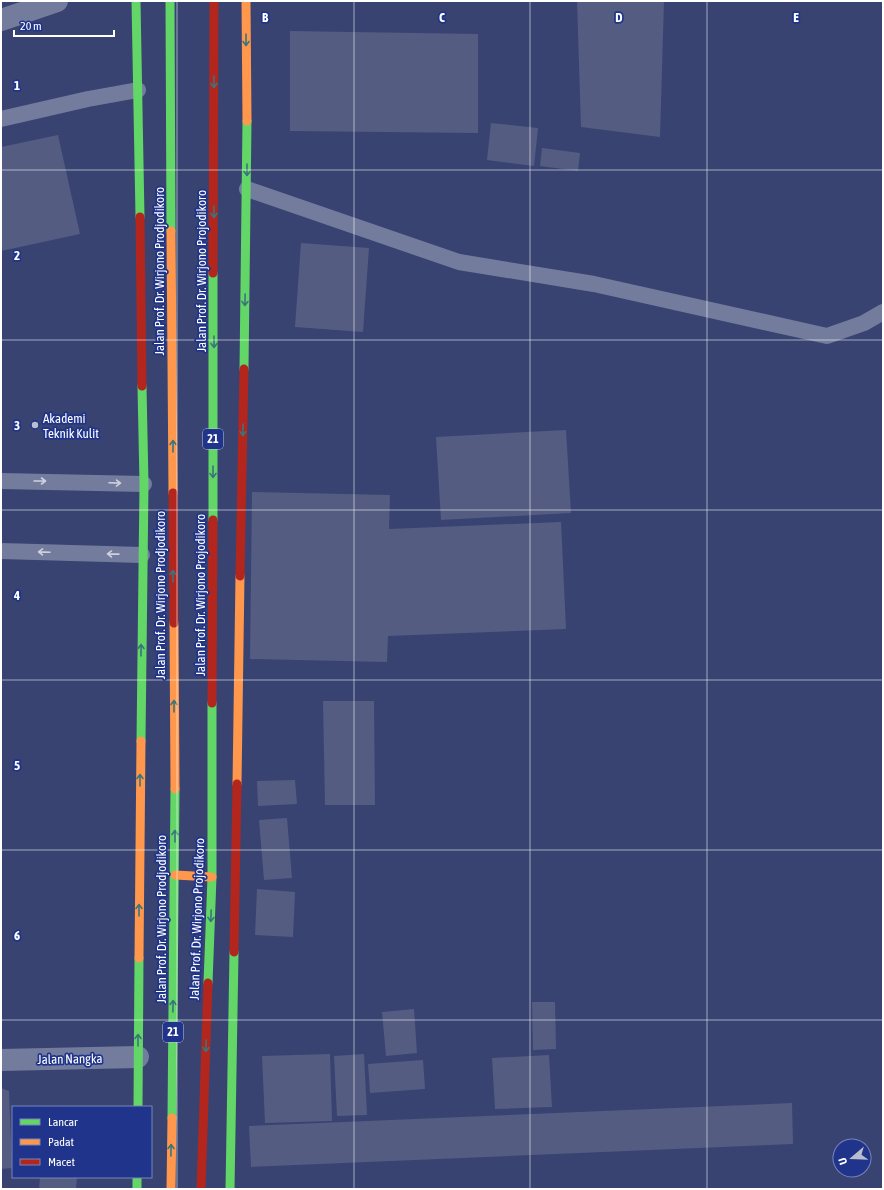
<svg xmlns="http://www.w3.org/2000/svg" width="884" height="1190" font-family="'Asap Condensed',sans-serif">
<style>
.building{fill:#545c82}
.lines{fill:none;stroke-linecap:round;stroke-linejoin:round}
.lane{stroke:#747c9e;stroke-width:16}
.street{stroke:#747c9e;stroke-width:22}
.fast{stroke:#63d668;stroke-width:9}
.slow{stroke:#ff974d;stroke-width:9}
.jam{stroke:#b3261e;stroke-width:9}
.oneway{stroke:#3a757c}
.oneway2{stroke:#ced1dd}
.grid{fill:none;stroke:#fff;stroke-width:1;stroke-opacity:0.55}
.poi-dot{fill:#b9bdce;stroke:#1f348a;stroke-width:1.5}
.labels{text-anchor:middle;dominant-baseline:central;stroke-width:3.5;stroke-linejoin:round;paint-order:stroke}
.shield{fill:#1f348a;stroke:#bcc2dc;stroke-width:1}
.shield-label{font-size:12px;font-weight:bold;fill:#fff}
.street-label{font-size:13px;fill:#fff;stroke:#1f348a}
.poi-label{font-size:13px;fill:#fff;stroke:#1f348a;text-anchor:start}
.grid-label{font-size:13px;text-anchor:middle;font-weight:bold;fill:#fff;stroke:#1f348a;stroke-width:3.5;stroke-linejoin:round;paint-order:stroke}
</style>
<rect width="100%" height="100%" fill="#384372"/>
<!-- building -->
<path class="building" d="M577,1h87l-4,136 -79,-10z
M290,31l188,3v99l-188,-2z
M491,123l47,5 -4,38 -47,-6z
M58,135l22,99 -79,17v-104z
M542,148l38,5 -2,18 -38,-5z
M301,243l68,5 -6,84 -68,-5z
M566,430l5,83 -130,7 -5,-83z
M252,492l138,3 -1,34 172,-7 5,107 -178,7 -1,26 -137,-3z
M323,701h51l1,104h-50z
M295,780l2,24 -39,2 -1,-25z
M287,818l5,60 -28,2 -5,-60z
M257,889l38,3 -2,45 -38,-2z
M532,1002h23l1,47 -23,1z
M414,1009l3,44 -31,3 -4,-44z
M330,1054l2,67 -67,2 -3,-67z
M364,1054l3,61 -30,1 -3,-60z
M549,1055l3,52 -57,2 -3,-51z
M423,1060l2,29 -55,4 -2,-29z
M1,1088l8,3 3,77 -11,1z
M792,1103l1,41 -542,23 -2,-41z
M40,1177h37l-1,12h-37z"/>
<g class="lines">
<!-- lane -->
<path class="lane" d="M1,119l87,-20 50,-9
M247,189l212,73 135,22 233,52 37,-13 19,-11
M1,481l143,3
M1,551l141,4"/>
<!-- street -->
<path class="street" d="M1,20l56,-19
M1,1060l137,-3"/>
<!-- fast -->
<path class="fast" d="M136,1l4,216
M170,1l1,230
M244,369l3,-248
M213,520v-247
M141,741l3,-257 -2,-98
M208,983l4,-106v-174
M138,1107l1,-149
M172,1118l3,-329
M137,1177v12
M230,1189l4,-237"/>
<!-- slow -->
<path class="slow" d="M246,1l1,120
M171,231l2,262
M174,623l1,166
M237,784l3,-208
M175,875l37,2
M139,958l2,-217
M171,1189l1,-71"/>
<!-- jam -->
<path class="jam" d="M140,217l2,169
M213,273l1,-272
M173,493l1,130
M240,576l4,-207
M212,703l1,-183
M234,952l3,-168
M201,1189l7,-206"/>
</g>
<!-- one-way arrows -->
<defs><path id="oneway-shaft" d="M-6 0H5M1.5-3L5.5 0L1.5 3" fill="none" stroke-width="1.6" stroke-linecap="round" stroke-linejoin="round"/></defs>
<g class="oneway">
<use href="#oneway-shaft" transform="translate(246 40) rotate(90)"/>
<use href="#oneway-shaft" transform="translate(214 82) rotate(90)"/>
<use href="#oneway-shaft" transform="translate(247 170) rotate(90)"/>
<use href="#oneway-shaft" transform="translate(214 212) rotate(90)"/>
<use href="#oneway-shaft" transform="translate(245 300) rotate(91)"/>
<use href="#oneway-shaft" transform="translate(214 342) rotate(90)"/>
<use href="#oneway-shaft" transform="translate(243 430) rotate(91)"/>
<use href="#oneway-shaft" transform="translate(173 446) rotate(-90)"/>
<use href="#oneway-shaft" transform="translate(213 472) rotate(90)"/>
<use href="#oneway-shaft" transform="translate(173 576) rotate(-90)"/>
<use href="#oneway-shaft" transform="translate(141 650) rotate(-90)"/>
<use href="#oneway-shaft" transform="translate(174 706) rotate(-90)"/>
<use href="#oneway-shaft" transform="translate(140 780) rotate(-90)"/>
<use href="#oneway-shaft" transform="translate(175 836) rotate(-90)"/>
<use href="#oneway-shaft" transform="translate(139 910) rotate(-90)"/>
<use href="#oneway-shaft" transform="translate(211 916) rotate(92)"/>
<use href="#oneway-shaft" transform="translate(173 1006) rotate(-89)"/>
<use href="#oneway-shaft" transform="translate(138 1040) rotate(-90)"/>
<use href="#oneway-shaft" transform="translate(206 1046) rotate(92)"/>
<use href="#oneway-shaft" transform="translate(171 1150) rotate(-89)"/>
</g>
<g class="oneway2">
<use href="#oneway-shaft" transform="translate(40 481)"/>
<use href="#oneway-shaft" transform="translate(115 483) rotate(2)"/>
<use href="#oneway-shaft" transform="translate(44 552) rotate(-178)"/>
<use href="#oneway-shaft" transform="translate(113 554) rotate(-179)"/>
</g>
<!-- grid -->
<path class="grid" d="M177,1v1188M354,1v1188M530,1v1188M707,1v1188M1,170h882M1,340h882M1,510h882M1,680h882M1,850h882M1,1020h882"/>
<!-- markers -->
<circle class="poi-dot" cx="35" cy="425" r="4"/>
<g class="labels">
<!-- shield labels -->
<g class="shield">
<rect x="203" y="429" width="20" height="20" rx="3"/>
<rect x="163" y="1022" width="20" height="20" rx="3"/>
</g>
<g class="shield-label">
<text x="213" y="439">21</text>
<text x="173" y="1032">21</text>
</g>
<!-- street labels -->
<g class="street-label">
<text transform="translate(159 271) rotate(-90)">Jalan Prof. Dr. Wirjono Prodjodikoro</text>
<text transform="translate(201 271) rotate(-90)">Jalan Prof. Dr. Wirjono Projodikoro</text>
<text transform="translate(160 595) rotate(-90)">Jalan Prof. Dr. Wirjono Prodjodikoro</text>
<text transform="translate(200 595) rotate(-90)">Jalan Prof. Dr. Wirjono Projodikoro</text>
<text transform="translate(161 919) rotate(-90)">Jalan Prof. Dr. Wirjono Prodjodikoro</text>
<text transform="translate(197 919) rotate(-88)">Jalan Prof. Dr. Wirjono Projodikoro</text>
<text transform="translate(70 1059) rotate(-1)">Jalan Nangka</text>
</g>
<!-- poi labels -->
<g class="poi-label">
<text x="43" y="418">Akademi<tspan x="43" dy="15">Teknik Kulit</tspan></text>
</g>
</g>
<g class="grid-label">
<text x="265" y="22">B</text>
<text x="442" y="22">C</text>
<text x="619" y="22">D</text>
<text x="796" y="22">E</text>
<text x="17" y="90">1</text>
<text x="17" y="260">2</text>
<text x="17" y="430">3</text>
<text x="17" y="600">4</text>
<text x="17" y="770">5</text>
<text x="17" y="940">6</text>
</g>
<!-- border -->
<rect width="884" height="1190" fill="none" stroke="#ffffff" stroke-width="4"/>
<!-- legend -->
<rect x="12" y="1106" width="140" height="72" fill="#1f348a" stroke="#7985b9"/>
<rect x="20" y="1119" width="20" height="6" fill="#63d668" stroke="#7985b9"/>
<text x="48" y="1126" font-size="12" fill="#ffffff">Lancar</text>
<rect x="20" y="1139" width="20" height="6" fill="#ff974d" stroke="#7985b9"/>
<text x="48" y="1146" font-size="12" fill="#ffffff">Padat</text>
<rect x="20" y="1159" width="20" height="6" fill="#b3261e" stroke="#7985b9"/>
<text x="48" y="1166" font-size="12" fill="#ffffff">Macet</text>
<!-- north arrow -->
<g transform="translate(852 1158) rotate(251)"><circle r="19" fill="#1f348a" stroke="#7985b9"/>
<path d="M0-3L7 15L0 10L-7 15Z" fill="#b9bdce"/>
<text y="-6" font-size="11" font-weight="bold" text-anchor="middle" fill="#ffffff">U</text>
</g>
<!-- scale -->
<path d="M14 30v6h100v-6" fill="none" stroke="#ffffff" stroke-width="2"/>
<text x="20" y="30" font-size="12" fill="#ffffff" stroke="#1f348a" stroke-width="3" paint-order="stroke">20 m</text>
</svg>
